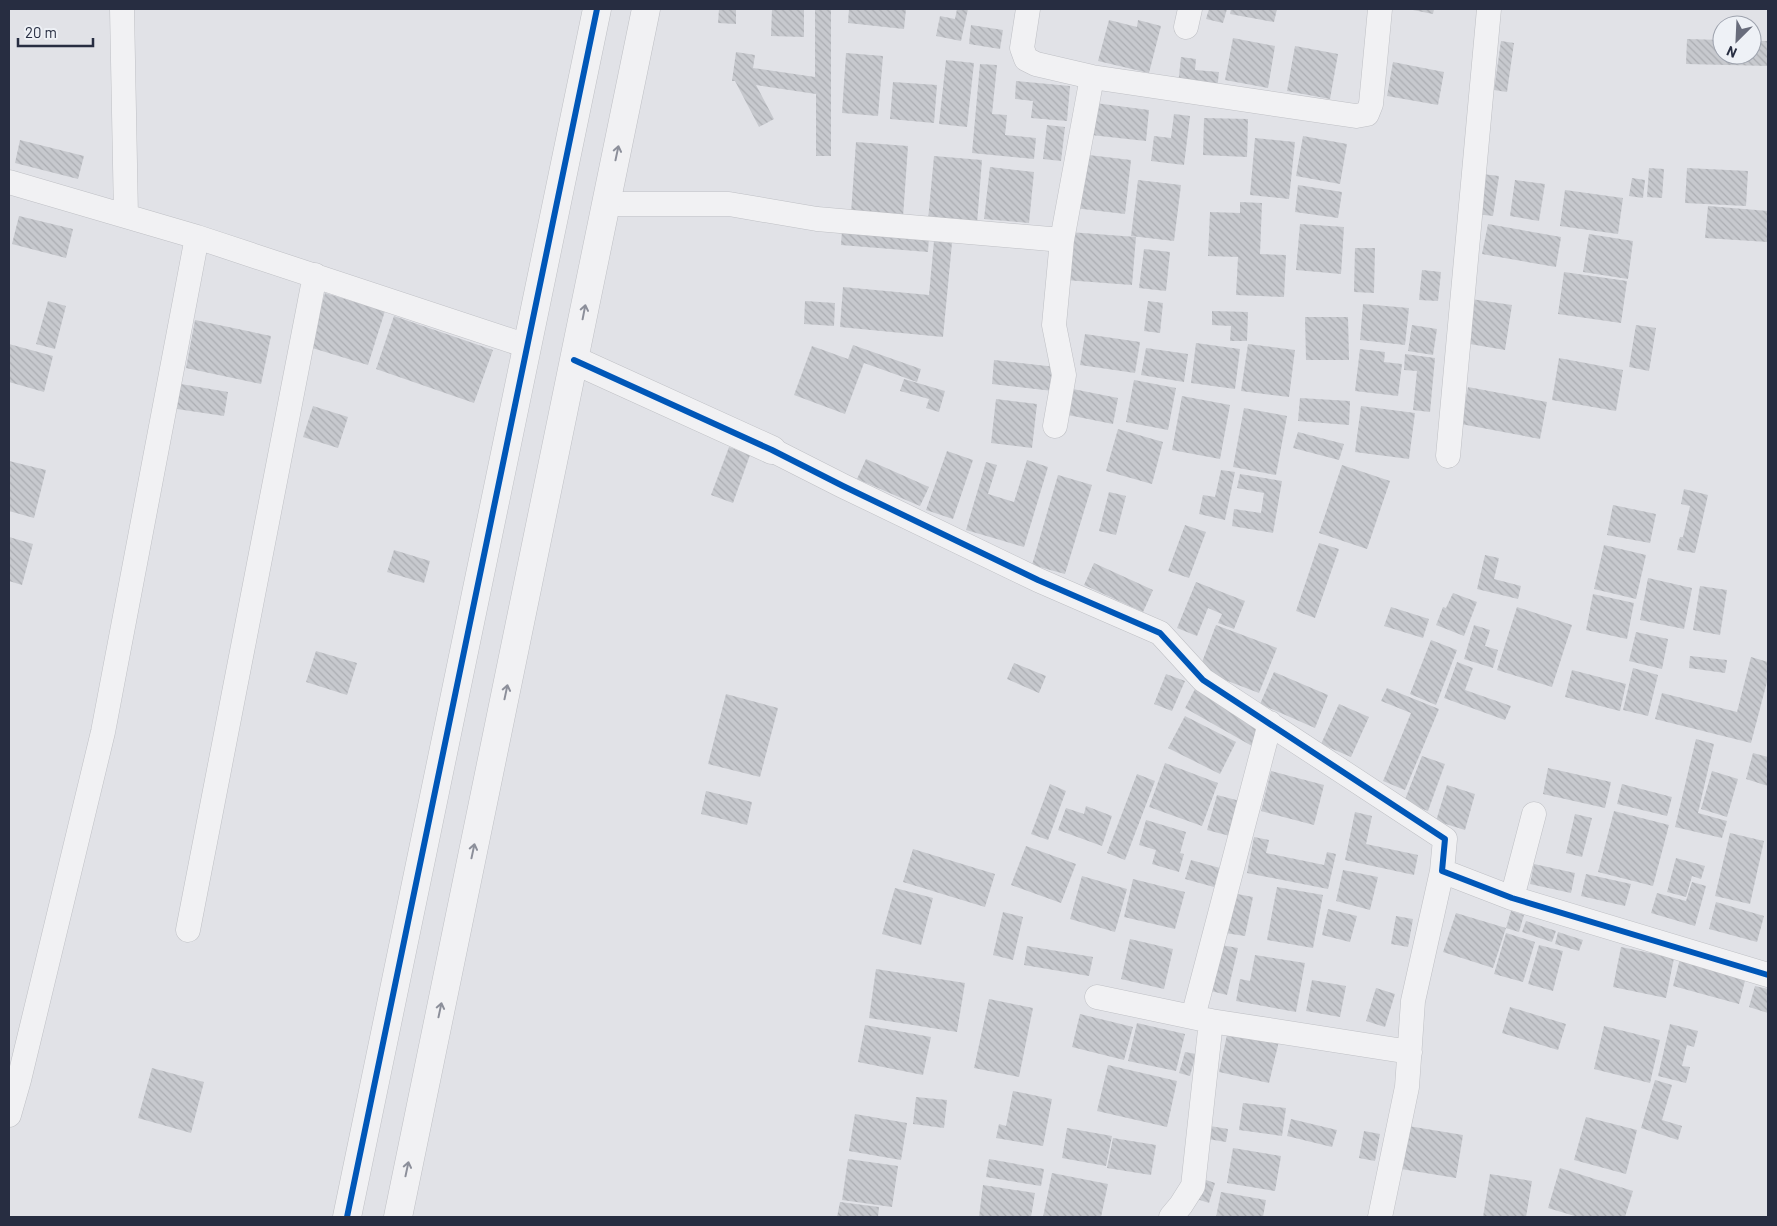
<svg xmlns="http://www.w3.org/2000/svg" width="1777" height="1226" font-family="Barlow,sans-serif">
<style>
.building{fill:url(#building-back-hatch)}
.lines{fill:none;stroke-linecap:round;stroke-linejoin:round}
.minor-casing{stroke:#bfc0c5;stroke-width:25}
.tertiary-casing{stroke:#bfc0c5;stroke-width:29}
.minor{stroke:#f1f1f3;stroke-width:24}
.tertiary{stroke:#f1f1f3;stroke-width:28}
.cycleway-casing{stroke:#eef1f6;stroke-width:9}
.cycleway{stroke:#0057b8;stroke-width:6}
.oneway{stroke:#8c8f9a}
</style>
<defs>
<pattern id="building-back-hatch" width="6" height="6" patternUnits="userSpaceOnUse" patternTransform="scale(1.25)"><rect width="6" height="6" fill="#c7c9ce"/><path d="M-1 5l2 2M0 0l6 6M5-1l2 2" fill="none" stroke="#abadb2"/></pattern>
</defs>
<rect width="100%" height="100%" fill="#e1e2e7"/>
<!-- building -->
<path class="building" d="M719,9h17v15l-18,-1z
M772,9h32v28l-33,-1z
M815,9h16v147h-15v-62l-60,-9 18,34 -15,8 -24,-46h-3l4,-29 19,3 -2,13 62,9z
M849,9h57l-2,20 -56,-6z
M957,9h11l-7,32 -25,-5 4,-20 15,3z
M1209,9h18l-4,14 -17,-4z
M1231,9h46l-3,13 -44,-8z
M1408,9h26l-1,5z
M1109,20l28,7 1,-7 23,6 -12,47 -51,-12z
M971,25l32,5 -3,19 -31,-5z
M1233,38l42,8 -7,42 -43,-8z
M1687,39l35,1v15h30v-14h16v25l-82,-2z
M1501,41l13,2 -7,49 -13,-2z
M1295,46l43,8 -8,45 -43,-8z
M846,53l37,3 -5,60 -36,-3z
M1181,57l15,2 -1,11 24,2 -2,18 -39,-5z
M946,60l28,3 -7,64 -28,-3z
M1393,62l51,10 -6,33 -51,-9z
M980,64l17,1 -5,49 15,1 -2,20 31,3 -2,21 -62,-6z
M1016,81l54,5 -3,35 -36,-3 2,-17 -18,-2z
M893,82l44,3 -3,38 -44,-4z
M1095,103l54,7 -3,31 -55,-6z
M1174,114l16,2 -6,49 -33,-4 3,-25 17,2z
M1204,118l44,1 -1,38 -44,-2z
M1047,125l18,2 -4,34 -18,-2z
M1303,136l44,8 -7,40 -44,-8z
M1255,138l40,4 -6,57 -39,-4z
M20,140l64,16 -6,23 -63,-16z
M856,142l52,4 -5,71 -52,-4z
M1080,154l51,6 -6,54 -51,-6z
M934,156l48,4 -5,64 -49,-4z
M990,167l44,5 -5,51 -45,-4z
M1649,168l15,1 -2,29 -15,-1z
M1687,168l61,3 -2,35 -61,-3z
M1482,174l17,2 -6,40 -17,-2z
M1632,178l13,2 -2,18 -14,-2z
M1138,180l43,5 -7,56 -43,-5z
M1515,180l30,4 -6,37 -29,-5z
M1298,185l44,7 -4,26 -43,-6z
M1565,190l58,8 -5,36 -58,-8z
M1240,202l22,1 -2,51 26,1 -2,42 -48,-2 2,-38 -30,-1 2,-44 30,1z
M1708,206l60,5v31l-63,-4z
M19,216l54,13 -7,29 -54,-14z
M1300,224l44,3 -3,47 -45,-4z
M1488,224l73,13 -5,30 -74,-13z
M842,230l87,7 -1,15 -87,-7z
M1069,232l67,5 -4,48 -67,-5z
M1589,234l44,7 -5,38 -45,-7z
M934,241l18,2 -9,94 -103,-10 3,-40 86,8z
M1355,248h20l-1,45 -20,-1z
M1144,249l26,3 -4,39 -27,-3z
M1422,270l19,2 -3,29 -19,-1z
M1564,272l63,9 -6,42 -63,-9z
M325,293l60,18 -17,54 -59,-18z
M1471,299l41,6 -7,45 -41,-7z
M48,301l18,5 -11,43 -19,-5z
M805,301l30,2 -1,23 -30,-2z
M1148,301l15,2 -3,30 -16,-2z
M1363,304l46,4 -4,37 -45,-5z
M1212,311l36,1 -1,29h-17l1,-15 -19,-1z
M394,316l99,34 -19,53 -98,-34z
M1305,317h43l1,43h-43z
M195,320l76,16 -10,48 -75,-16z
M1412,325l25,4 -4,26 -25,-4z
M1636,325l20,3 -7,43 -20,-4z
M1085,334l55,8 -5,31 -55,-8z
M1196,343l44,6 -5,40 -44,-6z
M9,344l44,12 -9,36 -35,-10z
M1248,344l47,6 -6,47 -48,-6z
M853,345l68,24 -4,13 -53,-19 -19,51 -51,-19 18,-49 36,13z
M1146,348l42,6 -4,28 -43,-7z
M1360,349l25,3 -1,10 18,2 -4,32 -43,-5z
M1405,354l30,4 -5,54 -17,-2 4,-39 -13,-1z
M1559,358l64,12 -7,41 -64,-11z
M994,360l62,7 -3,24 -61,-7z
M904,379l41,12 -6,21 -13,-4 3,-9 -29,-8z
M1134,380l42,8 -8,42 -42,-8z
M181,384l47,8 -4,24 -47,-7z
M1468,387l79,15 -7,37 -79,-15z
M1073,389l45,9 -5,26 -45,-9z
M1182,396l48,9 -10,54 -48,-9z
M1300,398l50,3 -1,24 -51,-4z
M996,399l41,5 -5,44 -41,-5z
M313,406l35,11 -10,31 -35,-11z
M1361,406l54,7 -6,46 -54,-7z
M1244,408l43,8 -11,59 -43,-8z
M1118,429l45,13 -11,42 -46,-13z
M1298,432l46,12 -5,16 -46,-12z
M729,447l21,8 -17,48 -22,-8z
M947,451l26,9 -20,59 -27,-9z
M866,459l63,28 -9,19 -63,-27z
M1027,460l21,7 -24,80 -58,-17 20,-68 11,3 -9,29 26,8z
M9,461l37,9 -12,48 -25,-7z
M1342,465l48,16 -23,68 -48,-16z
M1221,470l14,2 -10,48 -26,-6 4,-19 12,2z
M1240,474l42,7 -9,52 -41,-7 2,-17 27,4 3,-20 -27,-5z
M1058,475l34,10 -27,89 -33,-9z
M1684,489l24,6 -13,58 -18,-3 3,-13h3l7,-31 -9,-2z
M1109,492l17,4 -10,39 -17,-4z
M1613,505l43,9 -6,29 -43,-8z
M1185,525l21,7 -17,46 -21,-7z
M9,537l24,7 -11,41 -13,-4z
M1319,543l20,6 -24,69 -19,-7z
M1604,545l42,10 -10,44 -42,-10z
M394,550l36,11 -6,22 -37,-11z
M1485,555l14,3 -5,21 27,7 -3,13 -41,-10z
M1094,563l59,27 -10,22 -59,-27z
M1648,578l44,10 -8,41 -44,-9z
M1196,582l49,19 -11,28 -16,-6 4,-9 -14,-6 -11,28 -20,-8z
M1700,586l27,4 -7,45 -27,-5z
M1453,593l24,9 -13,34 -28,-11 7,-18 3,1z
M1593,594l41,9 -7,36 -41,-9z
M1391,607l38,12 -6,19 -39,-12z
M1517,607l55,18 -20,62 -55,-17z
M1216,625l61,23 -18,45 -60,-23z
M1474,625l16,5 -5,16 13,4 -5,18 -29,-9z
M1636,632l32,7 -6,30 -33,-8z
M1431,640l26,10 -21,55 -26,-11z
M316,651l41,12 -10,32 -41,-13z
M1690,656l37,4 -2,13 -36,-5z
M1751,657l17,5v16l-17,65 -96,-24 7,-26 75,19z
M1457,662l16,6 -8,22 46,16 -6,14 -61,-22z
M1014,663l32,13 -7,17 -32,-14z
M1633,668l25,7 -10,41 -25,-6z
M1572,670l54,14 -6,27 -55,-14z
M1274,672l54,23 -13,33 -55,-24z
M1166,674l19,7 -13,30 -18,-7z
M1387,688l52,21 -34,81 -22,-9 28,-68 -30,-12z
M1195,689l67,39 -10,18 -67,-38z
M726,694l52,14 -18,69 -52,-13z
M1339,704l30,13 -18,40 -30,-13z
M1185,716l51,26 -16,32 -52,-26z
M1696,739l18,5 -16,69 29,8 -5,17 -47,-11z
M1753,753l15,4v29l-22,-7z
M1422,756l23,8 -17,47 -24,-9z
M1165,763l53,20 -16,43 -53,-19z
M1548,768l63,14 -6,26 -62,-14z
M1271,771l53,14 -10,40 -53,-14z
M1712,771l26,8 -11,38 -26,-8z
M1137,774l18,7 -30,79 -18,-7z
M1050,784l16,7 -18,49 -17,-6z
M1622,784l50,13 -5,19 -50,-12z
M1447,785l28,9 -10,36 -29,-9z
M706,791l46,11 -5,23 -46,-11z
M1217,795l23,6 -10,35 -23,-6z
M1086,806l26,10 -10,30 -44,-16 8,-22 18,6z
M1614,811l55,14 -16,61 -55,-14z
M1355,812l17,4 -6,28 52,11 -4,20 -69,-15z
M1575,814l17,4 -10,39 -16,-4z
M1146,820l40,12 -6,21 4,1 -5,18 -27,-8 4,-14 -17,-5z
M1730,833l34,8 -14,63 -35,-8z
M1254,837l15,3 -3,13 58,12 3,-13 9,2 -8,35 -81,-16z
M1026,846l50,18 -15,39 -50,-18z
M913,849l82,25 -10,33 -82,-25z
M1676,858l29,8 -4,13 -9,-3 -6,21 -19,-5z
M1191,860l29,8 -6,19 -29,-8z
M1534,864l41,9 -4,20 -41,-9z
M1343,870l35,7 -8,33 -34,-9z
M1586,874l45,10 -6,22 -44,-10z
M1082,876l45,13 -12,43 -45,-13z
M1133,879l52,13 -10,37 -51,-12z
M1692,882l14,4 -11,40 -44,-13 6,-20 29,8z
M1277,887l46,8 -10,53 -46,-8z
M895,888l38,10 -12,47 -39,-11z
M1232,893l21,4 -8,39 -20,-3z
M1716,902l48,14 -7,26 -48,-13z
M1328,909l29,7 -7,26 -28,-7z
M1511,911l13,4 -5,17 -13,-4z
M1003,912l20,5 -10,43 -20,-5z
M1456,913l50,15 -13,40 -50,-16z
M1396,916l17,3 -5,28 -17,-3z
M1526,921l30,10 -4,11 -30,-10z
M1558,932l25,8 -4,11 -24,-7z
M1506,933l29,9 -12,40 -29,-8z
M1130,939l43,10 -9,40 -43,-10z
M1221,945l17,3 -11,47 -16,-4z
M1539,945l24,6 -10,40 -25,-7z
M1027,946l66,11 -4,19 -65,-11z
M1621,947l53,11 -8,40 -53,-11z
M1255,955l50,8 -9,49 -60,-11 4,-22 10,2z
M1680,959l66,18 -7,27 -66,-18z
M876,969l89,14 -8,49 -88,-14z
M1312,980l34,6 -6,31 -34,-6z
M1755,986l13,3v24l-19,-6z
M1376,988l19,6 -10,33 -19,-6z
M989,999l44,9 -14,69 -45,-9z
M1510,1007l56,17 -8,26 -56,-17z
M1080,1014l53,13 -9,33 -52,-13z
M1137,1023l48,11 -9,37 -48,-10z
M1670,1024l28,7 -4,16 -7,-2 -5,21 8,1 -4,16 -28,-7z
M865,1025l66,12 -8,38 -65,-13z
M1604,1026l56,14 -10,43 -56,-14z
M1228,1030l51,11 -10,42 -50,-11z
M1185,1052l11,2 -6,22 -11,-3z
M1108,1065l69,16 -10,46 -70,-16z
M152,1068l52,14 -13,51 -53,-15z
M1655,1080l17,5 -10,35 20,6 -4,14 -37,-12z
M1013,1091l39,8 -9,47 -47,-8 3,-14 7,2z
M916,1097l31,3 -3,28 -31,-4z
M1243,1103l43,5 -4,28 -43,-6z
M855,1114l52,9 -6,37 -52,-9z
M1586,1117l51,13 -11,44 -52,-14z
M1291,1119l46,11 -5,17 -45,-11z
M1402,1125l61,10 -7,43 -61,-10z
M1210,1126l18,3 -2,13 -18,-3z
M1067,1128l45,8 -6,30 -44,-8z
M1364,1131l16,3 -5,27 -16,-3z
M1113,1138l43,7 -5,30 -44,-7z
M1233,1148l48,8 -6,35 -48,-8z
M848,1159l50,7 -6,41 -50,-7z
M989,1159l55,10 -3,17 -55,-9z
M1560,1168l73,23 -8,26h-47l-30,-9z
M1052,1173l56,11 -7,33h-58z
M1490,1174l42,7 -6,36h-43z
M1200,1178l15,5 -6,20 -15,-5z
M983,1185l52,8 -4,24h-52z
M1221,1192l45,8 -3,17h-47z
M840,1202l39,5 -1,10h-41z"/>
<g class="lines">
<!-- minor casing -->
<g class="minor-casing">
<path id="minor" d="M122,9l4,207
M1028,9l-6,39 4,11 10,5 56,13 264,39 11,-2 4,-10 9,-95
M1186,27l4,-18
M9,182l188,55 330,109
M606,204h123l88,15 245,21
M1055,426l9,-51 -10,-50 8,-85 30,-163
M772,450l71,36 195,94 122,53 43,47 242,159 -3,32 70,27 256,77
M1448,456l41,-447
M1512,898l22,-84
M188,930l127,-655
M1097,997l114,24 199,31
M1193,1017l77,-294
M9,1115l10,-35 84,-348 94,-495
M1171,1217l10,-12 12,-19 18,-165
M1380,1217l27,-130 6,-86 29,-130"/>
</g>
<!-- tertiary casing -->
<g class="tertiary-casing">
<path id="tertiary" d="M574,360l198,90
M347,1217l250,-1208
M398,1217l248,-1208"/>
</g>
<!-- minor -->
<use href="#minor" class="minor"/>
<!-- tertiary -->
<use href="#tertiary" class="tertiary"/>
<!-- cycleway casing -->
<g class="cycleway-casing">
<path id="cycleway" d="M574,360l198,90 71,36 195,94 122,53 43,47 242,159 -3,32 70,27 256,77
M347,1217l250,-1208"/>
</g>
<!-- cycleway -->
<use href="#cycleway" class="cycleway"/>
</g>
<!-- one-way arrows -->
<defs><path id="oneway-shaft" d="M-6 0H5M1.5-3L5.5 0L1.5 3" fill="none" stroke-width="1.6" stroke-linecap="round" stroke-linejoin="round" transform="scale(1.25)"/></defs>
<g class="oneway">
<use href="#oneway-shaft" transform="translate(617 153) rotate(-78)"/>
<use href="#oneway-shaft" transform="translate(584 312) rotate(-79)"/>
<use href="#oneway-shaft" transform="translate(506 692) rotate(-78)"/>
<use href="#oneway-shaft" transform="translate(473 851) rotate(-78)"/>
<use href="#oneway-shaft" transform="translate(440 1010) rotate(-78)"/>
<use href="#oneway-shaft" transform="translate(407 1169) rotate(-78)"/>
</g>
<!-- border -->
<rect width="1777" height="1226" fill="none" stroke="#272d41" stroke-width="20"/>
<!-- north arrow -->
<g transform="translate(1737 40) rotate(204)"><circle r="24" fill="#eef1f6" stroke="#9ea3ae"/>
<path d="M0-4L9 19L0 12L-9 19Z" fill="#686c7b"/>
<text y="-8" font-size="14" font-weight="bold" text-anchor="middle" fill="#272d41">N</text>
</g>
<!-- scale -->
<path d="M18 38v8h75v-8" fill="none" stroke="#272d41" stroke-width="2.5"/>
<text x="25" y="38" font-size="15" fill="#272d41" stroke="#eef1f6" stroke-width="4" paint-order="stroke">20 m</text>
</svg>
